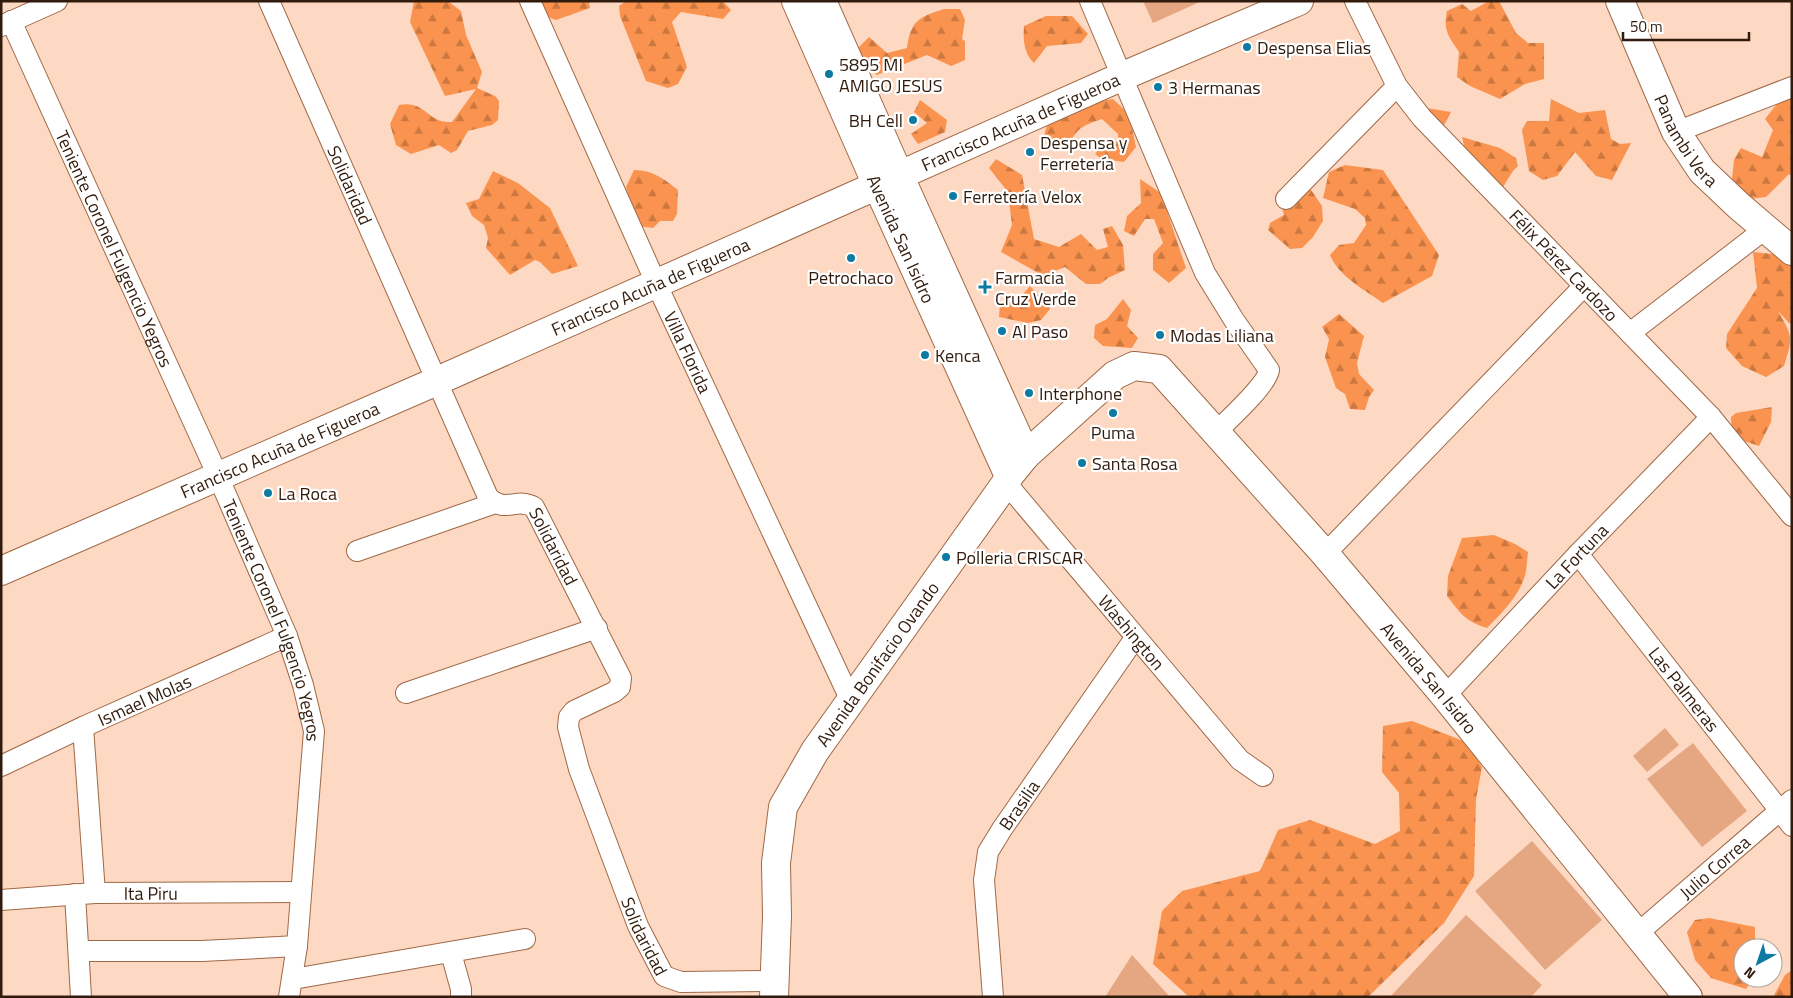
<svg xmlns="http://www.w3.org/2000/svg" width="1793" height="998" font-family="'Titillium Web',sans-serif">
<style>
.forest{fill:url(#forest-firs)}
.pitch{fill:#e5a782}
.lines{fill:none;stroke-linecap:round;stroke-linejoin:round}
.street-casing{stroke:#9f6947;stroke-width:22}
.secondary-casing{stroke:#9f6947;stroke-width:30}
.street{stroke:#fff;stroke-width:20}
.secondary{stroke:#fff;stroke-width:28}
.poi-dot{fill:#0d7aa4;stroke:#fff;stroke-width:2}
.labels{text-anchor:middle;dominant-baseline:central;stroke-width:4.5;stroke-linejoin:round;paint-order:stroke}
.poi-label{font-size:18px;fill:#311b0d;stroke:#fff;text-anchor:start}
.street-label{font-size:18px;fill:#311b0d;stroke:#fff}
</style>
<defs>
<pattern id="forest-firs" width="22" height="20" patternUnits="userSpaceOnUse" patternTransform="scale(1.25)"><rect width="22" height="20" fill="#fa934f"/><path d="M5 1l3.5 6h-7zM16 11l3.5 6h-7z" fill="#cb7740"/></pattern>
</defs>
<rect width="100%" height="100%" fill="#fdd8c2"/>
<!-- forest -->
<path class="forest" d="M414,1h34l13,10 5,24 16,37 -5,16 18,8 4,5 -1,19 -6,5 -24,6 -11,19 -6,3 -12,-8 -28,9 -15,-9 -6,-21 9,-19c28,-5 28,19 53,17l24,-33 -31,7 -35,-74z
M538,1h51l1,7 -34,12 -14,-5z
M626,1h97l8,9 -8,9 -42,-7 -9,10 15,45 -9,17 -10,4 -22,-7 -26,-65 -1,-10z
M1489,1h10l17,32 12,10h16v36l-19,5 -25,15 -30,-13 -13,-9 2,-25c-11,-16 -16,-22 -12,-41l15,-7 9,7z
M944,9h16l5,11 -3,19 3,2v19l-14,6 -24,-11 -50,20 -12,-9 -8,-17 12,-12 18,16 20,-5c4,-28 12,-31 37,-39z
M1046,16h26l16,18 -7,9 -34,3 -13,17c-10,-10 -11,-22 -10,-37z
M1788,90h4v84l-4,1 -22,22 -25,3 -10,-11 3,-29 7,-12 21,9 11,-27 -8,-11z
M1113,99l16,15 7,33 -12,15 -22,-3 -7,-5 4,-5 19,-8v-7l-16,-15c-19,7 -23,7 -33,25l-16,1 -9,-9c1,-4 2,-9 4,-12 11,-17 46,-22 65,-25z
M1551,99l28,14 26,-3 6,29 9,5 11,-1 -19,37 -16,-4 -21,-24 -18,24 -14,4 -14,-9 -7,-41 5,-9h22z
M920,100l27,20 -2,12 -27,12 -7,-10 16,-11 -13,-11z
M1414,106l37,6 -8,15z
M1462,137l38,11 16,10 2,8 -5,5 -10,16 -35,-25z
M996,159l26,16 12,64 25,8 22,-13 16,16 11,-3 -5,-18 9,-3 11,19 2,25 -17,8 -8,6h-14l-21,-17 -15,6 1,7 -50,-28 11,-27 -4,-33 -19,-24z
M1345,165l38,5 56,85 -7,21 -49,27c-18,-13 -45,-27 -53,-48l9,-10 15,-2 12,-18 -1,-7 -10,-9 -32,-11 6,-26z
M634,170c19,0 30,9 44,20l-1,24 -4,7h-13l-7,7 -16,-2 -11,-39z
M493,171l25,12 32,25 28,58 -26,8 -12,-12 -5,-2 -25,15 -24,-27 2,-10 -4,-13 -12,-9 -6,-13 13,-4z
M1140,179l21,14 25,75 -17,15 -16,-13v-16l10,-11 -9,-24h-9l-11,17 -10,-5 3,-15 14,-13z
M1309,187l13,19 1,15 -10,16 -11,11 -12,1 -22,-19 2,-7 14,-8 -3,-12z
M1753,252l30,3 9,9v60l-3,-1 -11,-12c15,26 15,26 6,55l-18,11 -24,-11 -16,-18 1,-14 30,-46z
M1030,286l20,23 -9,11 -13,3 -29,-6 1,-14 17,-2z
M1123,299l8,11 -4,16 11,12 -6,10 -29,-2 -9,-8 1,-13 12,-6z
M1339,314l25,22 -7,27 2,11 15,16 -5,7 -4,13 -15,-1 -5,-15 -9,-6 -11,-31 4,-18 -7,-12z
M1772,407l-1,15 -12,24 -27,-9 -1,-20 5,-4z
M1494,535l21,9 13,8c-1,8 -1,16 -3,24 -7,21 -23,37 -38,52 -21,-6 -27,-15 -40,-32l1,-20 14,-38z
M1412,721l54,21 16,25 -6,32 -2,77 -30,47 -76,74h-179l-36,-33 9,-53 20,-20 78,-20 18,-41 32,-10 65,24 25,-13 -1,-38 -17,-21 1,-46z
M1709,918l46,9v21h-12v30h11l-8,11 -35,-11 -16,-18 -8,-28 8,-12z
M1792,970v27h-19l12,-22z"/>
<!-- pitch -->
<path class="pitch" d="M1143,1h59l-49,22z
M1665,728l14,17 -32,27 -14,-16z
M1693,743l54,68 -45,36 -55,-68z
M1532,841l70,79 -57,50 -70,-79z
M1466,915l76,70 -11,12h-141z
M1132,955l38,42h-65z"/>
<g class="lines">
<!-- street casing -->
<g class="street-casing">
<g id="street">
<path id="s1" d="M269,1l219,496c17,17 28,0 46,10l87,171 -1,9 -6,5 -40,19 -5,6 -1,10 11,42 59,157 26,50 17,6 93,-1"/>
<path id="s2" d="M530,1l126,282 195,418"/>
<path d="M1090,1l115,272 29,47 35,50c-2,15 -41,50 -53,62"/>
<path id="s3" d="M1355,1l42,85 25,32 289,299 81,99"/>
<path id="s4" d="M11,21l207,455 69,160 16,49 11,46 -17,215 -8,51"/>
<path d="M1,26l56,-25"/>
<path d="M1676,132l116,-45"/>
<path d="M1286,199l111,-113"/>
<path d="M1630,333l135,-104"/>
<path id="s5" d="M1006,483l234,277 23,16"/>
<path d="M357,551l138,-48"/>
<path d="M1325,554l259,-268"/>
<path id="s6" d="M1578,554l214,272"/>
<path d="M406,693l191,-65"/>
<path id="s7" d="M1445,696l133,-142 133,-137"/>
<path d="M83,727l12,166"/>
<path id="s8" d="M1,766l82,-39 204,-91"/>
<path d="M75,894l6,103"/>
<path id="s9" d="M1,900l94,-7 206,-1"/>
<path id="s10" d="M1638,933l154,-133"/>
<path d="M79,951h123l95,-5"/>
<path d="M451,953l10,36v8"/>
<path d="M293,979l232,-40"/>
<path id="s11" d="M993,997l-9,-117 4,-28 14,-23 133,-191"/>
</g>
</g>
<!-- secondary casing -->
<g class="secondary-casing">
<g id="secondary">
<path id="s12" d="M796,1l81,184 132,291"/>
<path d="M822,1l77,174 127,280"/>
<path id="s13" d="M1620,1l56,131 26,39 37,35 53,45"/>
<path id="s14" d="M1,571l436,-190 686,-305 176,-75"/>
<path id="s15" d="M774,997l3,-81 -1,-53 7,-56 32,-56 191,-268 3,-7 17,-21 89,-80 19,-9 25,3 166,185 120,142 243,301"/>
</g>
</g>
<!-- street -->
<use href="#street" class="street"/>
<!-- secondary -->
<use href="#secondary" class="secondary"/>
</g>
<!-- markers -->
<g class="poi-dot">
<circle cx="1247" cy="47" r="5"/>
<circle cx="829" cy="74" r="5"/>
<circle cx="1158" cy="87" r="5"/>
<circle cx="913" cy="120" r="5"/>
<circle cx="1030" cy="152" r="5"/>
<circle cx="953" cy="196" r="5"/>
<circle cx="851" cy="258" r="5"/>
<path d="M982.5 279.5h5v5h5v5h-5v5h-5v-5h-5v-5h5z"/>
<circle cx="1002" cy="331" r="5"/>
<circle cx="1160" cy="335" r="5"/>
<circle cx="925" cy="355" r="5"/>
<circle cx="1029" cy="393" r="5"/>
<circle cx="1113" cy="413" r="5"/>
<circle cx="1082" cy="463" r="5"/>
<circle cx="268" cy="493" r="5"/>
<circle cx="946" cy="557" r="5"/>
</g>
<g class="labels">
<!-- poi labels -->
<g class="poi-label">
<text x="1257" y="47">Despensa Elias</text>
<text x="839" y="64">5895 MI<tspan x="839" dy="21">AMIGO JESUS</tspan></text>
<text x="1168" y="87">3 Hermanas</text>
<text x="903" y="120" text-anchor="end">BH Cell</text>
<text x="1040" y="142">Despensa y<tspan x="1040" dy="21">Ferretería</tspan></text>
<text x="963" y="196">Ferretería Velox</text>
<text x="851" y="277" text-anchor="middle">Petrochaco</text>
<text x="995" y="277">Farmacia<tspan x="995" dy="21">Cruz Verde</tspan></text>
<text x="1012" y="331">Al Paso</text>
<text x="1170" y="335">Modas Liliana</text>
<text x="935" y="355">Kenca</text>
<text x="1039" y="393">Interphone</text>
<text x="1113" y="432" text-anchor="middle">Puma</text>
<text x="1092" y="463">Santa Rosa</text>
<text x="278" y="493">La Roca</text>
<text x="956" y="557">Polleria CRISCAR</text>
</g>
<!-- street labels -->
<g class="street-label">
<text stroke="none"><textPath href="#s14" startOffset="1114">Francisco Acuña de Figueroa</textPath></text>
<text stroke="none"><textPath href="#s13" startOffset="155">Panambi Vera</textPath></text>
<text stroke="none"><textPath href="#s1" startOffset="201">Solidaridad</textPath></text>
<text stroke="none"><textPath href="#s12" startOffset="260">Avenida San Isidro</textPath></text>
<text stroke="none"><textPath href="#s4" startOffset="250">Teniente Coronel Fulgencio Yegros</textPath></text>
<text stroke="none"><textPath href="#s3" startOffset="340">Félix Pérez Cardozo</textPath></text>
<text stroke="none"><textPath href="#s14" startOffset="709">Francisco Acuña de Figueroa</textPath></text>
<text stroke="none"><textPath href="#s2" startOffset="385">Villa Florida</textPath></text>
<text stroke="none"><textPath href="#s14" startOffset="304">Francisco Acuña de Figueroa</textPath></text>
<text stroke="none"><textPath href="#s1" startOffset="635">Solidaridad</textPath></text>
<text stroke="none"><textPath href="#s7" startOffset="192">La Fortuna</textPath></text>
<text stroke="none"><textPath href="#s4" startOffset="655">Teniente Coronel Fulgencio Yegros</textPath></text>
<text stroke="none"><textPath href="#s5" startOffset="195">Washington</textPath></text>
<text stroke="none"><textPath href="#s15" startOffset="362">Avenida Bonifacio Ovando</textPath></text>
<text stroke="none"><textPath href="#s15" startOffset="1195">Avenida San Isidro</textPath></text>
<text stroke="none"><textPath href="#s6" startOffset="172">Las Palmeras</textPath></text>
<text stroke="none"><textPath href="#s8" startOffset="158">Ismael Molas</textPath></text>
<text stroke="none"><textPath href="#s11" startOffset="202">Brasilia</textPath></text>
<text stroke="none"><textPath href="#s10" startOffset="101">Julio Correa</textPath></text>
<text stroke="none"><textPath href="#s9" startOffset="150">Ita Piru</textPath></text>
<text stroke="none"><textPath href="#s1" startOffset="1085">Solidaridad</textPath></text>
</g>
</g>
<!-- border -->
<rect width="1793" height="998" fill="none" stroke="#311b0d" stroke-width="5"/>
<!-- north arrow -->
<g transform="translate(1758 963) rotate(220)"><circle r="24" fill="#ffffff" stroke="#ada49e"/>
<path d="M0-4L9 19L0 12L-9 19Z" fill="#0d7aa4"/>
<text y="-8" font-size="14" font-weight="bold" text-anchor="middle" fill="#311b0d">N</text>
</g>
<!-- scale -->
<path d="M1623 32v8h126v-8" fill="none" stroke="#311b0d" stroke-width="2.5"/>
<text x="1630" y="32" font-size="15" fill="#311b0d" stroke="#ffffff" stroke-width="4" paint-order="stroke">50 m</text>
</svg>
